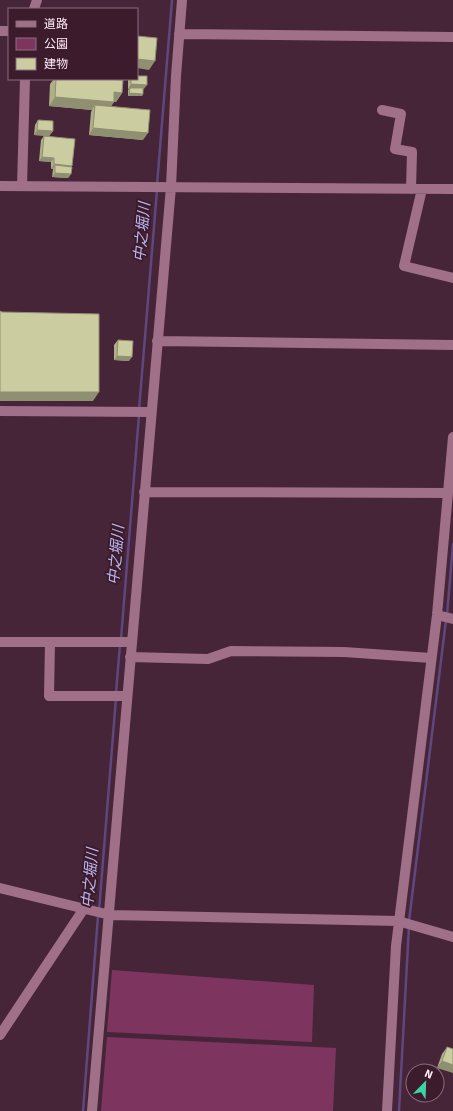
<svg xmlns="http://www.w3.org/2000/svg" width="453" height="1111" font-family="Signika,'Noto Sans JP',sans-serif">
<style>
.green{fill:#7d355f}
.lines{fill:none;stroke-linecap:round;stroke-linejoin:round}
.stream{stroke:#5f477f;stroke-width:2.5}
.minor{stroke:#a06f88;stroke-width:10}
.wall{fill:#afaf8a}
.shaded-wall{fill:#8f8f71}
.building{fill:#cccca1;stroke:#8f8f71}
.labels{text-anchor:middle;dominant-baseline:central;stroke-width:4;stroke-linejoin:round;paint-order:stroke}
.water-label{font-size:15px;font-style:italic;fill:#bcb9ee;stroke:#3c1b2d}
</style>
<rect width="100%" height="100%" fill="#472538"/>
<!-- green -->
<path class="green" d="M112,970l202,15 -2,57 -205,-10z
M107,1037l229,11 -3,63h-232z"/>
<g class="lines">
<!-- stream -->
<path class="stream" d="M157,185l15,-185
M139,410l18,-220
M447,615l6,-71
M121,639l18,-224
M116,693l4,-49
M99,911l17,-213
M409,921l37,-301
M83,1111l15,-195
M399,1111l10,-185"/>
<!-- minor -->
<path class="minor" d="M34,9l3,-9
M0,31h9
M179,34l274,3
M382,110l19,4 -6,35 17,3 -1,37
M0,186l453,3
M22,186l3,-107
M422,189l-18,77 49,12
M157,341l296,4
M0,411l151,1
M144,492l304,1
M437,615l16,4
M0,642h131
M50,643l-1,53h78
M130,657l78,2 23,-8 113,1 87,6
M0,888l110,27 288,6 55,16
M0,1035l83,-125
M92,1111l79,-924 5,-111 6,-76
M387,1111l9,-165 41,-331 16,-178"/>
</g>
<!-- wall -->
<path class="wall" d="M54,79h53l15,14 -6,9h-2l-3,4 32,34 -54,-5 2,-23 1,-2 -43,-4 1,-22z
M129,79h8l6,11v4l-1,2h-14v-6l1,-1h-1v-9z
M38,120l15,11 -4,5 -15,-1 1,-10z
M44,136l28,31 -1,7 -3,4 -16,-1 1,-8h-2v-7l-12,-1 2,-21z
M118,340l11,21 -15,-1v-15z
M447,1047l6,2 -16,19 5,-14z"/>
<!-- shaded-wall -->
<path class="shaded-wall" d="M137,59l18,2 -6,9 -12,-2z
M131,84l16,1 -4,5 -13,-2 -1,1h-1z
M114,92l8,1 -6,9 -8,-1z
M129,93l14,1 -1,2h-14z
M55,97l59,5 -6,9 -13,-6 -3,5 -43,-4z
M93,128l55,5 -5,7 -54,-5z
M37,130l16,1 -4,5 -15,-1z
M42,157l12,1 -3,4 -12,-1z
M54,164l18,2 -3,4 -14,-5 -2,4h-2z
M55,173l16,1 -3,4 -16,-1z
M117,356l15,1 -3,4 -15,-1z
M0,392h99l-6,9h-93z
M442,1061l11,4v8l-16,-5z"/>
<!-- building -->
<path class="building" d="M137,36l20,2 -2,23 -18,-2z
M137,76h10v9l-16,-1v-5h6z
M56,79h51l16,1 -1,13 -8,-1v10l-59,-5z
M130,88h13v6l-14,-1z
M95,105l55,5 -2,23 -55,-5z
M38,120l15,1v10l-16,-1z
M44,136l31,3 -3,27 -18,-2v-6l-12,-1z
M55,165l17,2 -1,7 -16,-1z
M0,311l2,1 97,2v78h-99z
M118,340l15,1 -1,16 -15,-1z
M447,1047l6,2v16l-11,-4z"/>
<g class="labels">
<!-- water labels -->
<g class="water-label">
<text transform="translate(142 232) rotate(-85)">中之堀川</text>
<text transform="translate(116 555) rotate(-85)">中之堀川</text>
<text transform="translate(90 878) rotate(-85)">中之堀川</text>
</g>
</g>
<!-- legend -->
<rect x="8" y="8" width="130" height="72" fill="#3c1b2d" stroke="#8a6f7d"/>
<rect x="16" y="21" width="20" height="6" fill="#a06f88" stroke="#8a6f7d"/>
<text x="44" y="28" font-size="12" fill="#ffedf5">道路</text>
<rect x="16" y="38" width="20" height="12" fill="#7d355f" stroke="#8a6f7d"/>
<text x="44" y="48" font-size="12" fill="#ffedf5">公園</text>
<rect x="16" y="58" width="20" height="12" fill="#cccca1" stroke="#8a6f7d"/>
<text x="44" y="68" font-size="12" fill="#ffedf5">建物</text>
<!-- north arrow -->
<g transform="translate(425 1083) rotate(23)"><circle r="19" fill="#3c1b2d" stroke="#8a6f7d"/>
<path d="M0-3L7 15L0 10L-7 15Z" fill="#3cd4a4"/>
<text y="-6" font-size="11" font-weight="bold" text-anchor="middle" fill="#ffedf5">N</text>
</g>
</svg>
